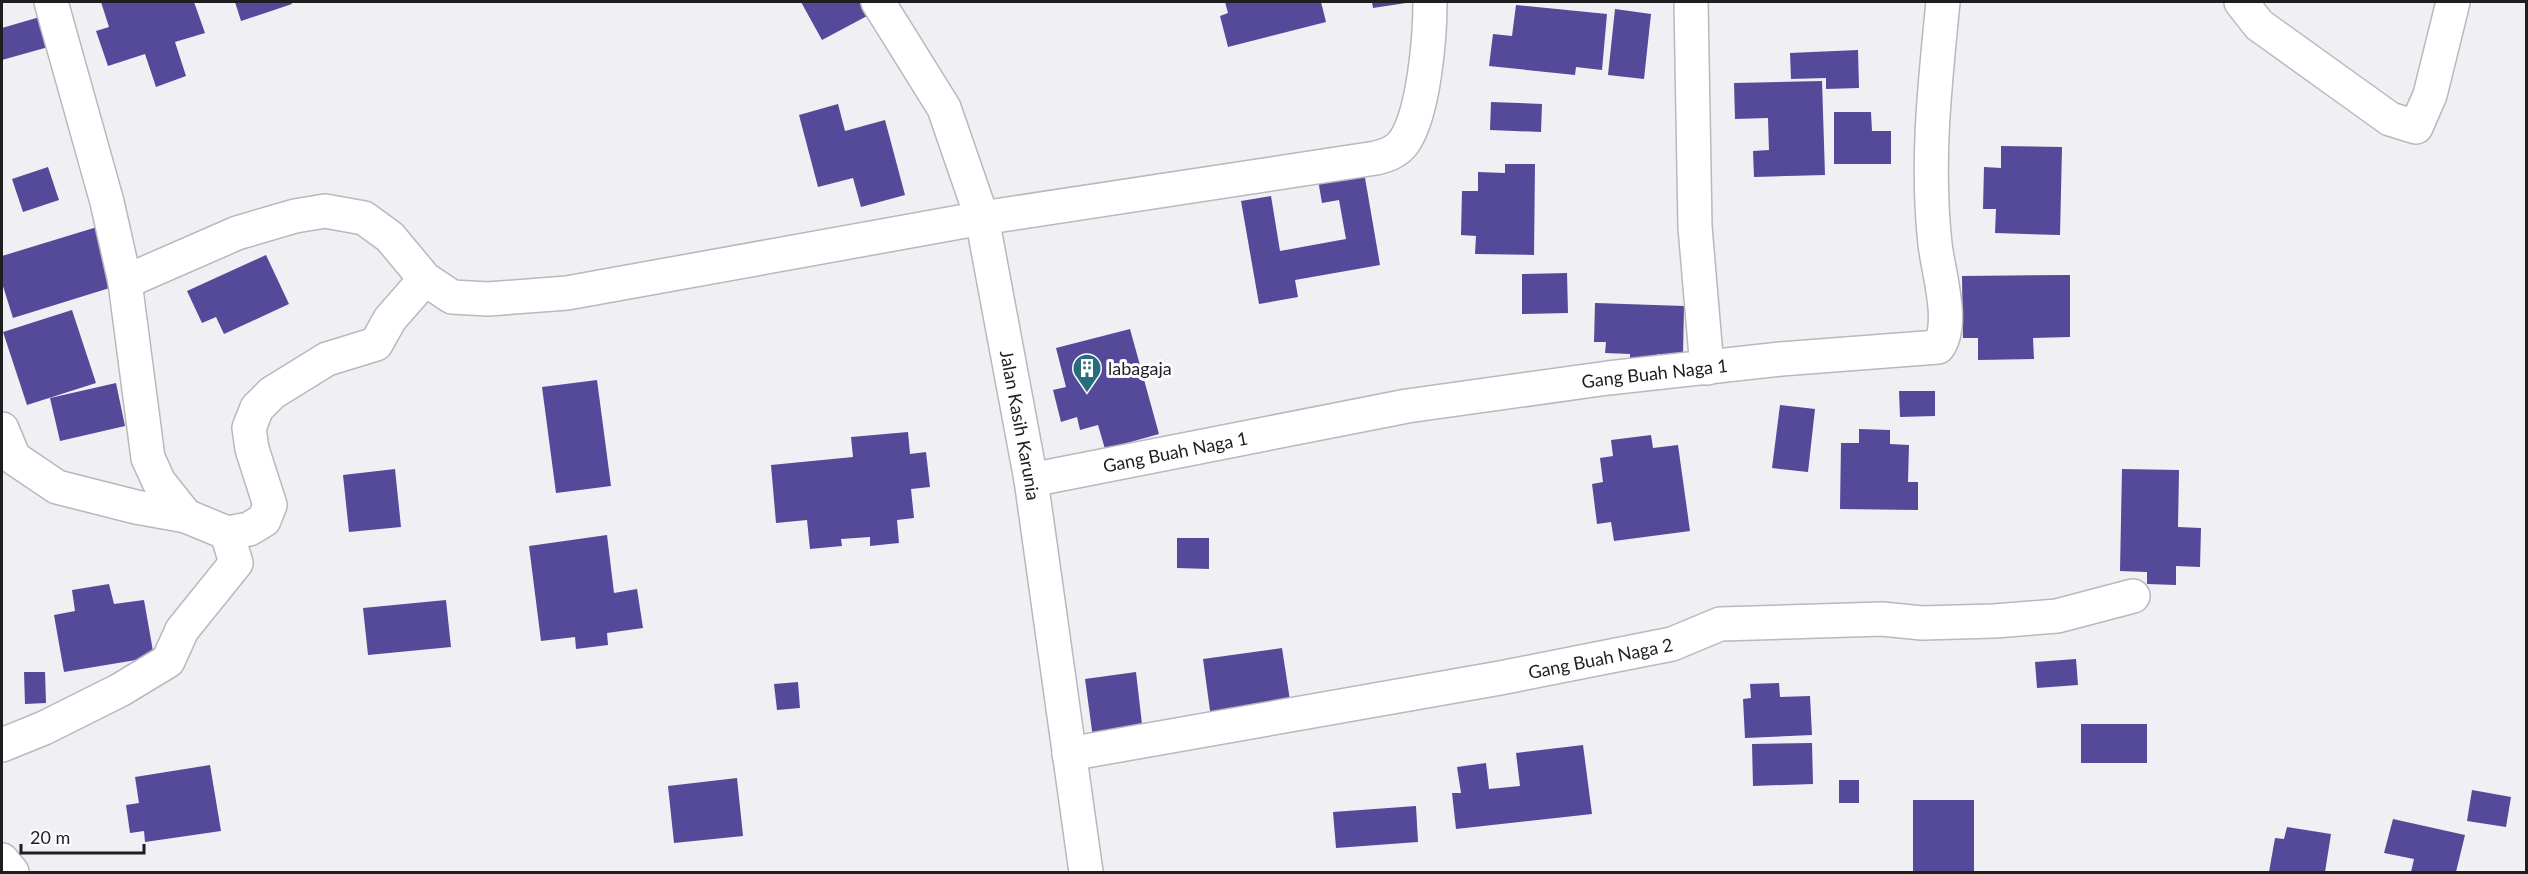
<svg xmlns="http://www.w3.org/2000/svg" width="2528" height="874" font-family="Lato,sans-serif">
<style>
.building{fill:#55499a}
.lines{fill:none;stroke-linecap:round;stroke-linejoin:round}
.minor-casing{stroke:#b8b8bd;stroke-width:36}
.minor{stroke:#fff;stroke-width:33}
.labels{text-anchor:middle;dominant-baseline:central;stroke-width:6;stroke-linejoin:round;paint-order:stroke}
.poi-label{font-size:18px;fill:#1e1e20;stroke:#fcfcfe;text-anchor:start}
.street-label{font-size:18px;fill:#1e1e20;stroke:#fcfcfe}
</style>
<rect width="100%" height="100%" fill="#efeff4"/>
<!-- building -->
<path class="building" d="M101,2h93l11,31 -30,9 11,34 -30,11 -11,-33 -37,12 -12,-35 13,-4z
M235,2h56l1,2 -51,17z
M801,2h58l8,14 -45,24z
M1225,2h96l5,20 -98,25 -8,-31 8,-3z
M1372,2h34v1l-33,5z
M1516,5l91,9 -5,56 -26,-3 -1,8 -86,-9 4,-32 19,2z
M1615,9l36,5 -7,65 -36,-4z
M50,14l9,30 -57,16v-32z
M1858,50l1,38 -33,1v-11l-35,1 -1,-26z
M1822,81l3,94 -71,2 -1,-26 16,-1 -1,-32 -33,1 -1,-36z
M1491,102l51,2 -1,28 -51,-2z
M838,104l7,27 40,-11 20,75 -44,12 -8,-29 -35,9 -19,-72z
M1834,112h37l1,19h19v33h-57z
M2001,146l61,1 -2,88 -65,-2 1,-24h-13l1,-42 17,1z
M1505,164h30l-1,91 -59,-1 1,-18 -15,-1 1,-44h16v-19l27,1z
M48,167l11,33 -36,12 -11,-33z
M1364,172l16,93 -85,15 3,17 -39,7 -18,-103 30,-5 9,55 66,-12 -7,-39 -17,3 -4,-23z
M97,227l19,59 -103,32 -11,-35v-27z
M266,255l23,49 -65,30 -8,-17 -14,6 -15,-32z
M1567,273l1,40 -46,1v-40z
M2070,275v62l-37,1 1,21 -56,1v-22h-15l-1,-62z
M1595,303l89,3 -1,49 -26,-1v9h-27v-9l-25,-1 1,-11h-12z
M72,310l24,73 -69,22 -24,-73z
M1130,329l29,105 -54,15 -7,-24 -18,5 -3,-13 -16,5 -8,-32 13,-3 -10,-39z
M597,380l14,106 -55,7 -14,-106z
M116,383l9,43 -65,15 -10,-43z
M1899,391h36v25l-35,1z
M1780,405l35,4 -7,63 -36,-4z
M1859,429l31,1v14l19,1 -1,37h10v28l-78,-1 1,-66h18z
M908,432l2,22 16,-2 4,35 -19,2 3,29 -17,2 2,23 -29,3v-9l-29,2 1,7 -32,3 -3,-29 -31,3 -5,-58 82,-8 -2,-20z
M1651,435l2,13 25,-3 12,86 -76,10 -3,-19 -14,2 -5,-40 11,-2 -3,-24 13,-2 -2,-16z
M395,469l6,58 -52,5 -6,-57z
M2122,469l57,1 -1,57 23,1 -1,39 -24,-1v19l-29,-1v-12l-27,-1z
M607,535l7,58 23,-4 6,39 -36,5 1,12 -32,4 -1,-12 -34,4 -12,-95z
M1177,538h32v31l-32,-1z
M109,584l5,20 30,-4 10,57 -90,15 -10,-57 21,-4 -3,-21z
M446,600l5,47 -83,8 -5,-47z
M1282,648l9,59 -80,11 -8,-59z
M2076,659l2,26 -41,3 -2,-26z
M24,672h21l1,31 -21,1z
M1136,672l7,61 -50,5 -8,-59z
M798,682l2,26 -23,2 -3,-26z
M1779,683l1,14 30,-1 2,39 -67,3 -2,-39 8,-1 -1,-14z
M2081,724h66v39h-66z
M1812,743l1,41 -60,2 -1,-42z
M1583,745l9,69 -136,15 -4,-36h9l-4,-26 29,-4 3,26 31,-3 -4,-33z
M210,765l11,66 -76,11 -1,-11 -14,2 -4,-28 13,-2 -4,-26z
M737,778l6,58 -69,7 -6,-57z
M1839,780h20v23h-20z
M2472,790l39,7 -5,30 -39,-6z
M1913,800h61v72h-61z
M1416,806l2,36 -82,6 -3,-36z
M2393,819l72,16 -9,37h-45l3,-13 -30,-6z
M2287,827l44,7 -6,38h-56l6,-34 9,1z"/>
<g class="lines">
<!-- minor casing -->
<g class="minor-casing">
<g id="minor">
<path d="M51,2l56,200 18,80 23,176 11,24 27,34"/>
<path id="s1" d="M878,2l66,106 38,110 49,262 55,392"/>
<path d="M1691,2l4,225 12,141"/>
<path d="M2241,2l18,23 131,94 26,8 14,-32 23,-93"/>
<path d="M125,282l112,-49 58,-17 30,-5 39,7 26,19 35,42 27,18 36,2 79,-6 415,-75 394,-60c11,-3 21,-6 28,-16 20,-29 26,-105 26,-140"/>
<path d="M2,429l12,29 43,29 79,20 50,9 41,17 22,-4 15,-9 6,-15 -18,-56 -3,-21 8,-20 15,-15 55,-34 49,-15 14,-25 35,-40"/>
<path id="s2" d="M1031,480l376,-74 201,-28 173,-19 157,-12c17,-22 0,-76 -3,-103 -9,-82 0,-161 8,-242"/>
<path d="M2,745l42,-17 76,-38 48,-29 14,-31 54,-67 -9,-30"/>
<path id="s3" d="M1069,754l431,-76 172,-34 48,-20 162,-5 40,4 72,-2 63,-5 76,-20"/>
<path d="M2,860l10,12"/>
</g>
</g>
<!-- minor -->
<use href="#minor" class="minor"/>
</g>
<!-- icons -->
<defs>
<g id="building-pin" transform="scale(1.5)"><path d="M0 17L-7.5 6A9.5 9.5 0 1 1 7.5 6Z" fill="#296d7d" stroke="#fcfcfe"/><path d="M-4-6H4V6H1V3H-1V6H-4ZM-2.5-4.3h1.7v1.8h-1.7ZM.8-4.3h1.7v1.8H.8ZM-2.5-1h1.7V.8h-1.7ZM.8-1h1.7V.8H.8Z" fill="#fff"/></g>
</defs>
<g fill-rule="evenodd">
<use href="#building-pin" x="1087" y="368"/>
</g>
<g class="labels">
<!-- poi labels -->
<g class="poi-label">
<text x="1108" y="368">labagaja</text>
</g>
<!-- street labels -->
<g class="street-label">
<text stroke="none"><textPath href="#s2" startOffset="633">Gang Buah Naga 1</textPath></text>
<text stroke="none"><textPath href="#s1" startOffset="452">Jalan Kasih Karunia</textPath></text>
<text stroke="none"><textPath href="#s2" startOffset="147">Gang Buah Naga 1</textPath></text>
<text stroke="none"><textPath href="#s3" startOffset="540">Gang Buah Naga 2</textPath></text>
</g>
</g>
<!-- border -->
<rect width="2528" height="874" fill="none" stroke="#1e1e20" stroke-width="6"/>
<!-- scale -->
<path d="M21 844v9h123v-9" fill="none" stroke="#1e1e20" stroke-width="3"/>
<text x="30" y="844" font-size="18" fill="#1e1e20" stroke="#fcfcfe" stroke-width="4.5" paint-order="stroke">20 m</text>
</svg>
